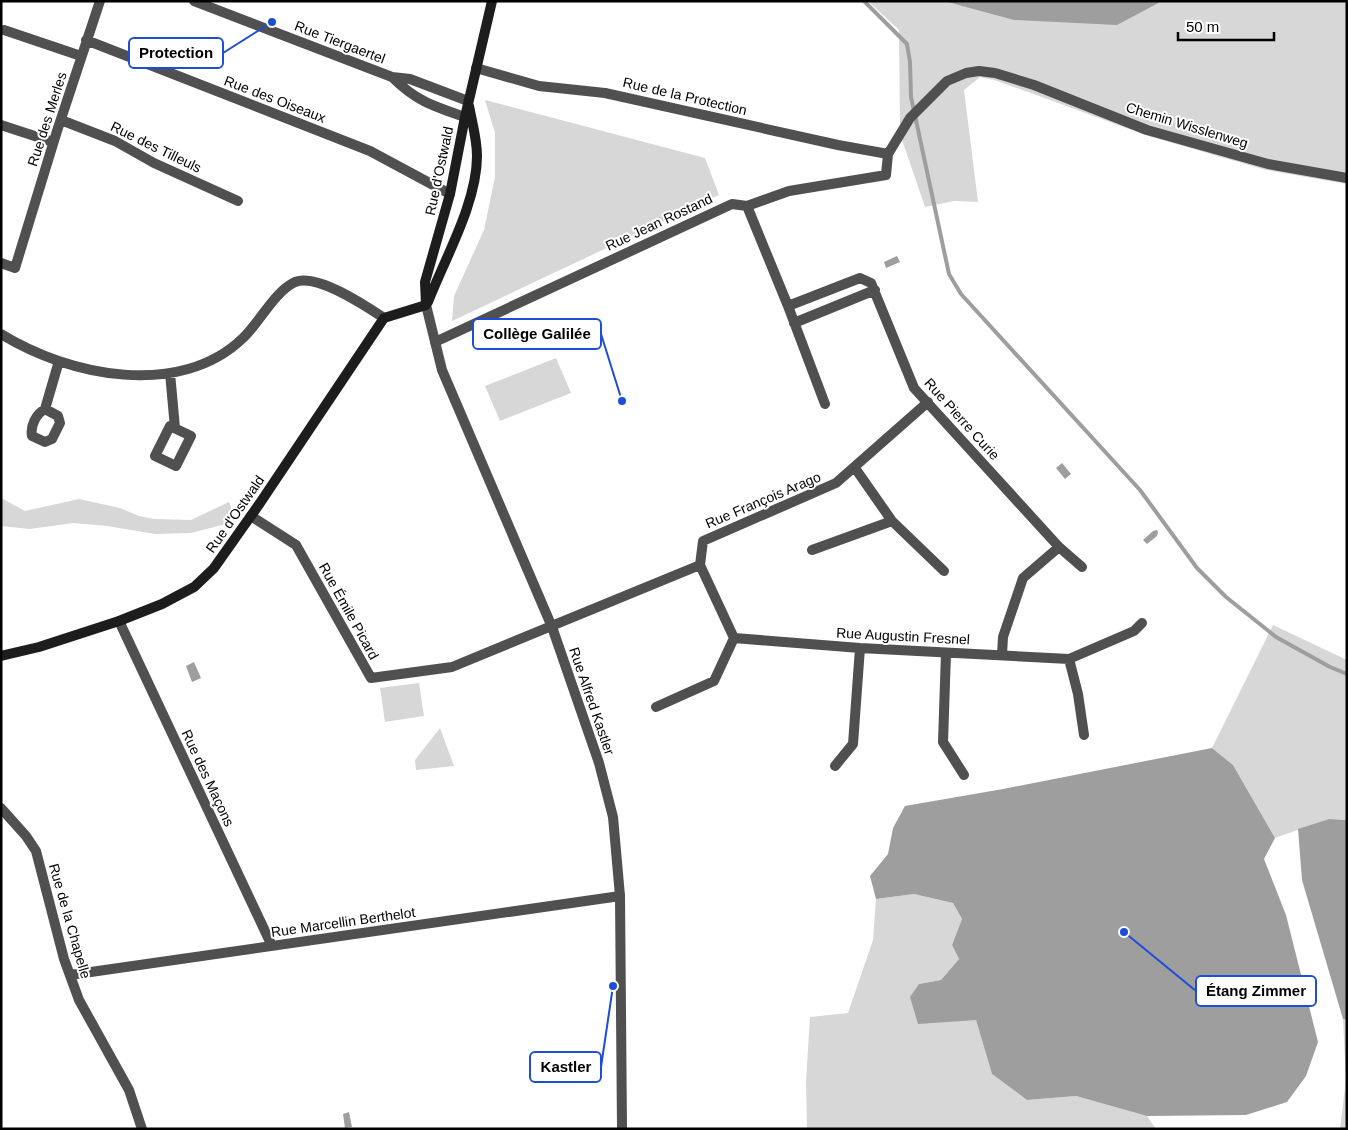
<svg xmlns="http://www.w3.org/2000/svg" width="1348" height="1130" font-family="Arial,sans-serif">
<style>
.green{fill:#d7d7d7}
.water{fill:#9e9e9e}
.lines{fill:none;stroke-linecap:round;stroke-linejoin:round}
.stream{stroke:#9e9e9e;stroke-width:4}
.minor{stroke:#505050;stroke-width:10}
.tertiary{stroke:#505050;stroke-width:10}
.secondary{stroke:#1d1d1d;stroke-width:10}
.labels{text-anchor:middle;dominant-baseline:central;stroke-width:4;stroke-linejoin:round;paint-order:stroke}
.street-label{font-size:14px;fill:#000;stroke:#fff}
.leader{fill:none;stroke:#1d4ed8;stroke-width:2}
.callout-dot{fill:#1d4ed8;stroke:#fff;stroke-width:2}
.callout{fill:#fff;stroke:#1d4ed8;stroke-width:2}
.callout-label{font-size:15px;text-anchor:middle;font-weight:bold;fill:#000}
</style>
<rect width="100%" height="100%" fill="#fff"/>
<!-- green -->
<path class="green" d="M868,1h479v183l-81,-14 -121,-35 -114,-42 -37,-13 -14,-3 -16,13 14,112 -24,-1 -29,6 -25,-73 -1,-104z
M485,100l220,58 14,37 -267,126 2,-25 30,-66 11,-53v-44z
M556,358l15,35 -71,28 -15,-35z
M1,498l24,13 54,-12 41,9 19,8 15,3 37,1 38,-18 3,8 -2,13 -39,10 -36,1 -48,-8 -34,-3 -43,6 -29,-3z
M1273,625l74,35v160l-18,-1 -54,19 -42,-73 -21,-17z
M419,683l5,33 -39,6 -5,-34z
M440,728l14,38 -38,4 -1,-10z
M914,894l39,9 9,16 -10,26 7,14 -18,21 -22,4 57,36 16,54 35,26 49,-4 71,20 9,13h-349l-1,-48 4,-64 38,-4 25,-73 3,-41z
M1343,1019l4,1v109h-7l6,-49z"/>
<!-- water -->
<path class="water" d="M944,1h218l-45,24 -103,-5z
M897,256l3,6 -14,6 -2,-6z
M1062,463l9,11 -6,5 -9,-11z
M1157,530l1,2 -1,4 -10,8 -4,-4 10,-9z
M194,662l7,16 -9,4 -6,-16z
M1212,748l21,17 42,73 -11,21 22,56 32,127 -12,34 -19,26 -41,13 -99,1 -71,-20 -49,4 -35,-26 -16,-54 -58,4 -8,-27 9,-13 22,-4 18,-21 -7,-14 10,-26 -9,-16 -39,-9 -38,5 -6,-23 18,-22 5,-26 12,-22 98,-17z
M1329,819l18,1v200l-4,-1 -41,-139 -4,-51z
M349,1112l3,15 -7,1 -2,-14z"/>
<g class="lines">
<!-- stream -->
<path class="stream" d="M864,1l43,43 3,18 1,35 38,177 12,20 179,196 57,78 29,29 50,40 54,30 17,7"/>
<!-- minor -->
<path class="minor" d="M194,1l198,76 18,2 58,22
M4,30l77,26
M86,40l284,111 80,43
M476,68l63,18 66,7 233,52 50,9
M392,77c24,24 41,29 73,40
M61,120l54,21 39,22 84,38
M1,125l52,17
M747,206l41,100 37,98
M1,263l14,5 42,-137 43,-130
M788,306l72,-28 11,5 43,105 145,159 -36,31 -20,59 -1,18
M794,323l81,-33
M1,334c68,42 179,65 242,4 17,-16 31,-46 52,-56 22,-9 71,24 89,36
M435,342l297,-138 15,2 42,-15 97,-16 2,-21 22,-36 37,-37 19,-8 13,-2 16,2 39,12 113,45 121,34 79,14
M170,373l5,55
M45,409l13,7 2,7 -8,16 -7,3 -13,-6c-2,-10 4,-22 13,-27z
M45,409l14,-48
M170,426l21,10 -15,30 -21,-10z
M855,468l37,53 52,50
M251,516l45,29 75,133 81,-11 248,-102 3,-24 133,-58 92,-81
M1059,547l23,20
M812,550l80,-29
M700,565l34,73 126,10 209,11 65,-28 8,-8
M119,621l153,325
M946,653l-3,89 21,33
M1069,659l9,35 6,41
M656,707l58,-26 20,-43
M835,766l18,-22 7,-96
M1,808l25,28 10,15 28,108 15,41 50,90 13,39
M70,975l550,-79"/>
<!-- tertiary -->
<path class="tertiary" d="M426,305l16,65 110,257 47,136 14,54 7,79 2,233"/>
<!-- secondary -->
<path class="secondary" d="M428,302c17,-44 49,-99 49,-146 0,-17 -5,-34 -8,-50
M426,305l-1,-23 25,-88 15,-77 27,-116
M1,656l38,-9 80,-26 43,-17 32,-17 20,-19 46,-65 124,-185 42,-13"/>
</g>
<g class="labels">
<!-- street labels -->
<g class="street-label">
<text transform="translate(340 42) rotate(21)">Rue Tiergaertel</text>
<text transform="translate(685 96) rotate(13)">Rue de la Protection</text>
<text transform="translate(275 99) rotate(21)">Rue des Oiseaux</text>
<text transform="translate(47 119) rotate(-72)">Rue des Merles</text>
<text transform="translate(1187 125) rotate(17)">Chemin Wisslenweg</text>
<text transform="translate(156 147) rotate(26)">Rue des Tilleuls</text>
<text transform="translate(439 171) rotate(-78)">Rue d'Ostwald</text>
<text transform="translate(659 222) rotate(-25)">Rue Jean Rostand</text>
<text transform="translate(962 419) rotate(48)">Rue Pierre Curie</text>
<text transform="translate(763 500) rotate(-23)">Rue François Arago</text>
<text transform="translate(235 514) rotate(-55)">Rue d'Ostwald</text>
<text transform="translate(349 611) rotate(61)">Rue Émile Picard</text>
<text transform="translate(903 636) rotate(3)">Rue Augustin Fresnel</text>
<text transform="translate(592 701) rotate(71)">Rue Alfred Kastler</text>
<text transform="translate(208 778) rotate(65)">Rue des Maçons</text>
<text transform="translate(70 921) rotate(74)">Rue de la Chapelle</text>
<text transform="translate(343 922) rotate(-8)">Rue Marcellin Berthelot</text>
</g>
</g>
<!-- callouts -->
<path class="leader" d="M272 22L223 53M622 401L601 334M1124 932L1196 991M613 986L601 1067"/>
<g class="callout-dot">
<circle cx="272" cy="22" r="5"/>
<circle cx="622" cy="401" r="5"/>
<circle cx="1124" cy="932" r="5"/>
<circle cx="613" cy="986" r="5"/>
</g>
<g class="callout">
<rect x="129" y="38" width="94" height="30" rx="5"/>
<rect x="473" y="319" width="128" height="30" rx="5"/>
<rect x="1196" y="976" width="120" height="30" rx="5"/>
<rect x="530" y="1052" width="71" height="30" rx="5"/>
</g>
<g class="callout-label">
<text x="176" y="58">Protection</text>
<text x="537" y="339">Collège Galilée</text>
<text x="1256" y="996">Étang Zimmer</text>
<text x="566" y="1072">Kastler</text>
</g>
<!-- border -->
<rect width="1348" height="1130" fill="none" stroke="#000000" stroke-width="5"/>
<!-- scale -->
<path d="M1178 32v8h96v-8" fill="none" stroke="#000000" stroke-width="2.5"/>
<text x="1186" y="32" font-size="15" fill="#000000" stroke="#ffffff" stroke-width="4" paint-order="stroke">50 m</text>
</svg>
